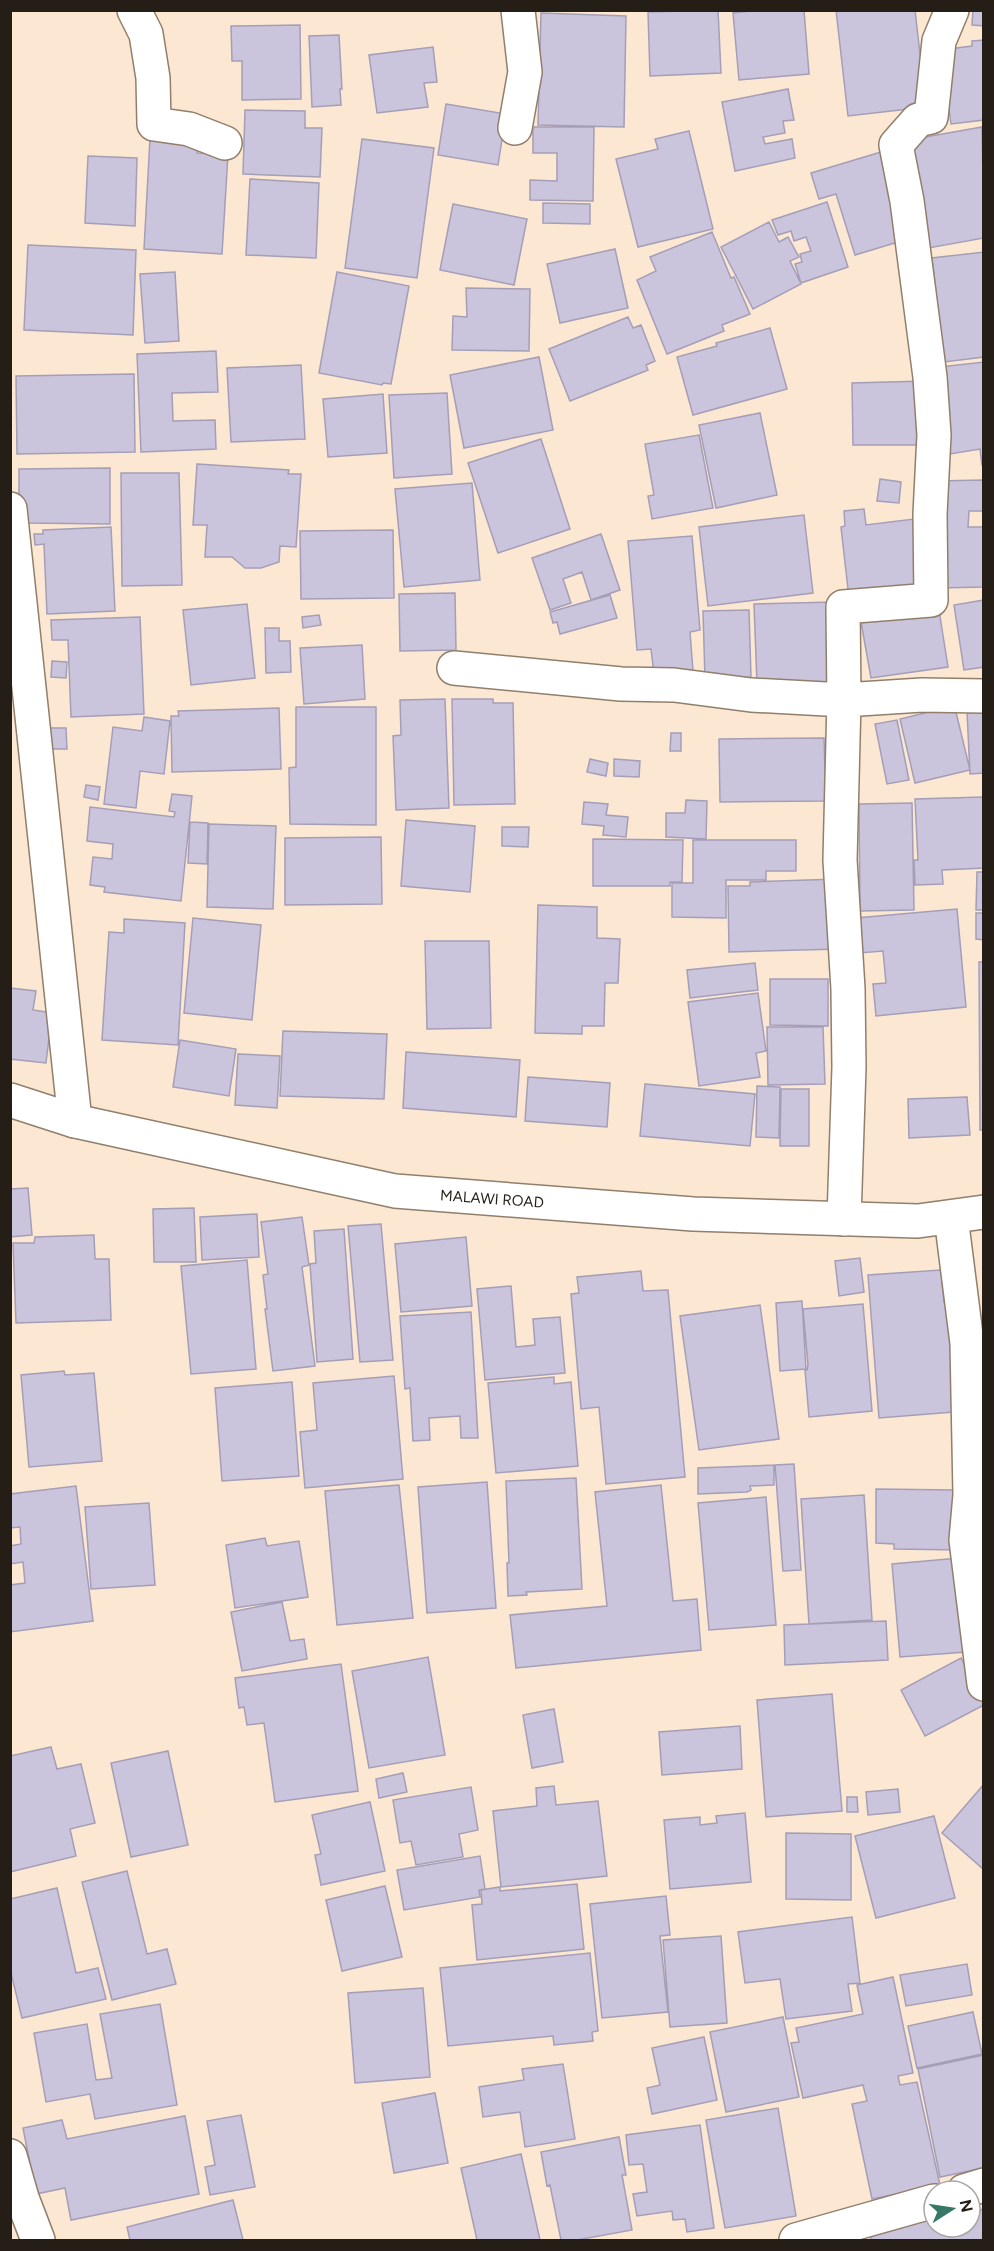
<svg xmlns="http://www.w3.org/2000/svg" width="994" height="2251" font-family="Figtree,sans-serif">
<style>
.building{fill:#cbc4dd;stroke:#a59eb7;stroke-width:1.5}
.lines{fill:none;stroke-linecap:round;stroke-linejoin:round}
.minor-casing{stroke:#917f6c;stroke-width:36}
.primary-casing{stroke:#917f6c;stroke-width:36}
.minor{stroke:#fff;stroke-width:33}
.primary{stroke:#fff;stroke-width:33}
.labels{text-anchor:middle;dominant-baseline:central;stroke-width:6;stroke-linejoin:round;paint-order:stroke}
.street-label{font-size:15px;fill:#251e16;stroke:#fff}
</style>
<rect width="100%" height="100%" fill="#fbe7d2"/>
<!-- building -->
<path class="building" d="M718,10l3,63 -71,3 -2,-64z
M760,10h44l5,64 -70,6 -6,-67z
M836,10h79l11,97 -78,9z
M973,10h11v16l-12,-1z
M541,13l85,3 -2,111 -86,-2z
M300,25l1,74 -59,1v-39h-10l-1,-35z
M339,35l3,54h-2l1,16 -29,2 -3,-71z
M984,40v80l-33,4 -10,-74 31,-4v-5z
M433,47l4,35 -13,1 4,24 -51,6 -8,-58z
M788,89l6,31 -11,1 2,12 -22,4 2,7 27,-5 3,19 -60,13 -13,-69z
M446,104l60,10 -8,51 -60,-10z
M245,110l60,1v17h17l-2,49 -77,-3z
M533,127h61l-1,74 -63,-1v-20l27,1v-28h-24z
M982,127l2,111 -61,11 -20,-108z
M689,131l24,98 -75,18 -22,-88 42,-10 -3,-10z
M150,138l48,2 -1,13 31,1 -6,100 -78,-5z
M362,139l72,9 -17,130 -72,-10z
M881,152l27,87 -53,16 -19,-61 -17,5 -8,-26z
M88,156l49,2 -2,68 -50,-3z
M250,179l69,4 -3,75 -70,-3z
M827,202l21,65 -47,16 -6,-19 7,-2 -2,-8 11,-3 -5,-14 -12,4 -3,-10 -13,4 -6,-15z
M543,203l47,1v20l-47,-1z
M453,204l74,15 -13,66 -74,-15z
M769,222l10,20 9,-5 11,20 -9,4 11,23 -48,25 -32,-62z
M712,232l19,46 3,-1 16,37 -28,11 2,6 -57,23 -30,-74 19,-9 -6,-14z
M28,245l108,5 -3,85 -109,-5z
M615,249l13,59 -68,15 -13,-59z
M984,252v105l-40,5 -12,-104z
M175,272l4,69 -34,2 -5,-69z
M337,272l72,14 -18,98 -8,-1 -1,2 -63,-12z
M466,288l64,1 -1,62 -77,-1 1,-34 14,1z
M628,317l5,11 8,-3 14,36 -9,4 2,5 -78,31 -21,-52z
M770,328l17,61 -94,26 -16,-58 40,-11 -1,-3z
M216,351l2,41 -46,1 1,28 42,-1 1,29 -75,3 -4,-98z
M539,357l14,73 -89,18 -14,-73z
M984,362v103h-2l-2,-16 -30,5 -10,-87z
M301,365l4,74 -74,3 -4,-74z
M134,374l1,78 -118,2 -1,-78z
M926,381l1,64h-74l-1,-62z
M447,393l5,81 -58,4 -5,-83z
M383,394l4,59 -59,4 -5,-58z
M760,413l17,82 -61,13 -17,-83z
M699,435l14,73 -61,11 -4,-23 6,-1 -9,-51z
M541,439l29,90 -72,24 -30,-90z
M197,464l92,6 -1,4h13l-5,73 -16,-1 -1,16 -18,6h-16l-13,-11h-27l2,-32h-14z
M110,468v56l-86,-1 -5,-17v-37z
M121,473h58l3,112 -60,1z
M880,479l21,3 -2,21 -22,-2z
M984,480v31h-15l-1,16h16v60l-45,1 -3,-107z
M472,483l8,97 -76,7 -9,-98z
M864,509l2,16 56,-7 -2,73 -71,7 -8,-71 4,-1 -1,-15z
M804,515l9,78 -105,13 -9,-79z
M111,527l4,84 -68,3 -3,-70 -9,1 -1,-11h9v-4z
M393,530l1,68 -93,1 -1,-68z
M601,534l19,56 -29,10 -9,-28 -19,7 8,24 -21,7 -18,-52z
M692,536l8,94 -10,2 3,39 -39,3 -3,-25 -14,1 -9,-109z
M455,593l1,57 -56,1 -1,-57z
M610,595l7,23 -57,16 -3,-12 -4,1 -3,-11z
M984,600v67l-20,3 -10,-65z
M834,602l2,80 -79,2 -3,-80z
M247,604l8,74 -64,7 -8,-75z
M749,610l2,67 -46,2 -2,-68z
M939,610l9,57 -77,11 -10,-56z
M319,615l2,10 -18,3 -1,-11z
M140,617l4,97 -73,3 -3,-77h-16l-1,-20z
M265,628h14v13h11l1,31 -25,1z
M362,645l3,54 -61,5 -4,-56z
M52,661l15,1 -1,16 -15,-1z
M445,699l4,109 -53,2 -3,-74 8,-1 -1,-35z
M452,699h41v4h20l2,101 -61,1z
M953,700l17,70 -55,13 -15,-64 25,-6 -1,-6z
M296,707h80v118l-86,-1 -1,-56 7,-1z
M279,708l2,61 -109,3 -1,-56h8l-1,-5z
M984,710v63l-14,1 -3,-63z
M144,717l26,4 -6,53 -24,-3 -4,37 -32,-4 9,-77 29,4z
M897,720l12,60 -22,4 -12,-60z
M47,728h19l1,21h-21z
M671,733h10v18h-11z
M824,738l2,63 -106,1 -1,-63z
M590,759l18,4 -2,13 -19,-4z
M614,759l26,2 -1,16 -25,-1z
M86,785l14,2 -2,13 -14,-3z
M172,794l20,2 -11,105 -77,-9 1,-5 -15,-2 3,-28 19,2 1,-15 -26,-3 3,-34 84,10 1,-5 -6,-1z
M984,797v71l-42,2 1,14 -28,1 -1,-25h4l-3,-61z
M686,800l21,1 -1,38 -40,-2v-24h19z
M584,802l24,2 -2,11 22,2 -2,20 -23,-2 1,-9 -22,-2z
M912,803l2,107 -54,1 -1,-107z
M406,820l69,6 -5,66 -69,-6z
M190,822l18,1 -1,41 -19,-1z
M209,824l67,2 -3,83 -66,-2z
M502,827h27l-1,20 -26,-1z
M381,837l1,67 -97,1v-67z
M593,839l90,1 -1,42h-12v4h-77z
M693,840h103v31h-30v9h-40v38l-54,-1v-34h21z
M977,872h7v38h-8z
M838,879l2,70 -111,3 -1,-66h22v-4z
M538,905l59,2v31l23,1 -2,44h-13l-1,43h-22v8l-47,-1z
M957,909l9,98 -90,9 -3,-32 13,-1 -3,-32 -24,2 -3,-35z
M976,913h8v27l-8,-1z
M193,918l68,7 -9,95 -68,-7z
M124,919l61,4 -7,122 -76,-5 7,-108 15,1z
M425,941h64l2,87 -64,1z
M979,962h5v168h-4z
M755,963l3,27 -68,8 -3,-28z
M770,979h58v47l-58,-1z
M10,988l26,3 -3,19 19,3 -6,50 -36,-4z
M758,993l8,58 -10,2 4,24 -61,9 -11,-84z
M767,1027h56l2,57 -57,1z
M283,1031l104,3 -3,65 -104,-3z
M180,1040l56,9 -7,47 -56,-9z
M406,1052l114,8 -4,57 -113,-9z
M238,1054l42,2 -3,52 -42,-3z
M528,1077l82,6 -3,44 -82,-6z
M645,1084l110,10 -5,52 -110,-10z
M757,1086l23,1 -1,51 -23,-1z
M781,1089h28v57h-29z
M967,1097l3,38 -61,3 -1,-39z
M28,1188l4,47 -22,2v-48z
M194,1208l2,54h-42l-1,-53z
M257,1214l2,43 -57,3 -2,-43z
M302,1217l7,48 -7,2 13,99 -42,5 -8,-62h2l-4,-34 5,-1 -7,-52z
M381,1224l12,136 -33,2 -12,-136z
M344,1229l9,130 -36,3 -7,-98 6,-1 -2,-32z
M94,1235l1,24h14l2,61 -95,3 -3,-80h21l1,-6z
M466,1237l6,69 -71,6 -6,-68z
M860,1258l4,34 -25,4 -4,-35z
M247,1260l9,109 -65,5 -10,-108z
M941,1270l3,32 14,-1 8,110 -87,7 -11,-143z
M641,1271l2,20 25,-1 17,187 -79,7 -7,-77 -18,2 -10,-115 8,-1 -2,-16z
M511,1286l5,61 19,-2 -2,-26 27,-2 5,56 -80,7 -8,-91z
M802,1301l4,68 -26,2 -4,-68z
M863,1304l9,107 -63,6 -4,-47h2l1,-5 -5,-56z
M760,1305l19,134 -80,11 -19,-134z
M471,1312l7,126h-17l-1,-22 -31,2 1,22 -17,1 -3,-53 -5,1 -5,-73z
M64,1371l1,4 29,-2 8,88 -73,6 -8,-92z
M394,1376l9,103 -98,9 -5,-56 17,-2 -4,-47z
M554,1377v7l17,-2 7,84 -82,7 -8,-90z
M292,1382l7,94 -77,5 -7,-93z
M794,1464l7,106 -18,1 -8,-106z
M774,1465v20l-24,1 1,4 -4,2 -49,2v-26z
M576,1478l6,111 -56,3 1,3 -19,1 -1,-33h2l-3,-82z
M487,1482l9,126 -69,5 -9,-126z
M399,1485l14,133 -76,7 -12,-134z
M661,1485l12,116 24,-2 4,51 -185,18 -6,-53 97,-9 -12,-114z
M76,1486l17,135 -83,11v-47l15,-2 -2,-21 -13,2v-18l11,-2 -1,-17 -10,1v-34z
M876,1489l79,1 5,60 -66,-1v-5l-18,-1z
M864,1495l8,125 -63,4 -8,-125z
M766,1497l10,128 -67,5 -11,-127z
M149,1503l6,82 -64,4 -6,-82z
M265,1538l2,8 32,-5 9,56 -73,11 -9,-63z
M959,1558l7,94 -66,5 -8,-93z
M282,1602l8,39 14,-2 3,20 -65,12 -11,-59z
M886,1621l2,39 -103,5 -1,-40z
M428,1657l17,98 -76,13 -17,-97z
M961,1658l23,47 -59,31 -24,-46z
M341,1664l17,127 -83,11 -11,-79 -17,2 -3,-18 -5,1 -4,-30z
M832,1694l10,117 -76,6 -9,-117z
M554,1709l9,53 -31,6 -9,-53z
M740,1726l2,43 -80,6 -3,-43z
M51,1747l6,22 24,-5 14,59 -25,6 6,27 -66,16v-116z
M168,1751l20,94 -57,12 -20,-94z
M403,1773l4,19 -28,6 -3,-19z
M984,1784v83l-2,1 -40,-35z
M554,1786l2,19 42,-4 9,75 -106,11 -8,-76 44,-5 -1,-18z
M471,1787l7,43 -19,4 4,23 -47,8 -5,-24 -11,2 -7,-43z
M898,1789l2,23 -32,3 -2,-23z
M847,1797h10l1,15h-11z
M370,1802l15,69 -64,14 -6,-30 6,-1 -9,-39z
M745,1813l6,69 -81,7 -6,-69 36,-3v8l17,-2 -1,-7z
M934,1816l21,82 -79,20 -21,-82z
M786,1833l65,1v66l-65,-1z
M480,1856l5,33 -6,1 1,7 -76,13 -7,-40z
M127,1871l20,83 20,-5 9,35 -64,16 -30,-118z
M577,1884l7,65 -107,11 -5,-55 10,-1 -1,-14 19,-3v4z
M385,1886l17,71 -60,14 -16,-71z
M57,1888l19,85 22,-5 8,31 -84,19 -12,-49v-70z
M666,1896l4,39 -10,1 8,76 -66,6 -12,-114z
M852,1917l8,66 -12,1 4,27 -66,8 -6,-40 -35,4 -7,-51z
M721,1936l6,87 -57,4 -7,-87z
M590,1953l8,78 -6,1 1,9 -39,4 -1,-9 -105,10 -8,-78z
M967,1964l5,31 -66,11 -6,-31z
M893,1977l20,96 -15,3 2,9 17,-3 23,103 -68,14 -20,-95 15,-3 -4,-16 -60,13 -12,-55 8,-1 -3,-14 67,-14 -6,-29z
M423,1988l7,89 -75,6 -7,-90z
M160,2004l17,101 -82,14 -5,-25 -44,8 -12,-69 53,-9 9,56 16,-2 -12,-64z
M973,2012l9,42 -65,14 -9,-42z
M783,2017l16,80 -73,15 -16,-80z
M704,2037l13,63 -65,14 -5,-26 13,-3 -8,-37z
M984,2055v113l-44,9 -22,-108z
M563,2064l12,75 -50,8 -5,-35 -37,5 -4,-30 45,-7 -2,-11z
M435,2093l13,70 -54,10 -12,-70z
M778,2108l18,108 -71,12 -19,-108z
M241,2115l14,72 -45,8 -5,-28 10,-2 -8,-44z
M185,2116l14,78 -128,26 -6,-32 -29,6 -13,-66 39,-8 5,19z
M700,2125l14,103 -27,4 -2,-13 -12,1 -1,-9 -35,5 -4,-22 14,-2 -4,-28 -14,1 -3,-30z
M619,2137l7,38h-4l10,55 -55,10h-16l-11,-55 -3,1 -6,-34z
M521,2154l19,86h-63l-16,-72z
M233,2200l10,40h-113l-3,-13z
M984,2209v31h-113l-1,-5 15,-7 49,-9v8h36v-15z"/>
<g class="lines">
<!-- minor casing -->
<g class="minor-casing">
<path id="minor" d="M134,10l12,24 7,44 1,46 35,5 36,14
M952,10l-13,31 -8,76 -13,3 -22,25 11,56 23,176 4,58 -4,79 1,86 -88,7 1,93 78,-5 62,1
M515,128l10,-56 -7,-62
M10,509l65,612
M454,668l167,16 53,1 77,10 93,5 -4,160 8,129 1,78 -5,152
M951,1217l16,126 3,152h14
M970,1495l-4,45 18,144
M10,2156l12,42 16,42
M964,2191l20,-6
M796,2240l138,-39"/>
</g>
<!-- primary casing -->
<g class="primary-casing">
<path id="primary" d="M10,1100l65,21 320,70 298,23 225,7 66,-9"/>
</g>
<!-- minor -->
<use href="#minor" class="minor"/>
<!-- primary -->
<use href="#primary" class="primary"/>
</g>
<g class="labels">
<!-- street labels -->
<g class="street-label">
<text transform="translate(492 1199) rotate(4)">MALAWI ROAD</text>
</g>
</g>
<!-- border -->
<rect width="994" height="2251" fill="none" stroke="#251e16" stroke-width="24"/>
<!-- north arrow -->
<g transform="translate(952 2209) rotate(78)"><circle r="28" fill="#ffffff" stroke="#a8a5a2" stroke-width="1.5"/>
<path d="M0-4.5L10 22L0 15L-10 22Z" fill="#377766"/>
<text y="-9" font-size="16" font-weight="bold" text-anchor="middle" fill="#251e16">N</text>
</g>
</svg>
